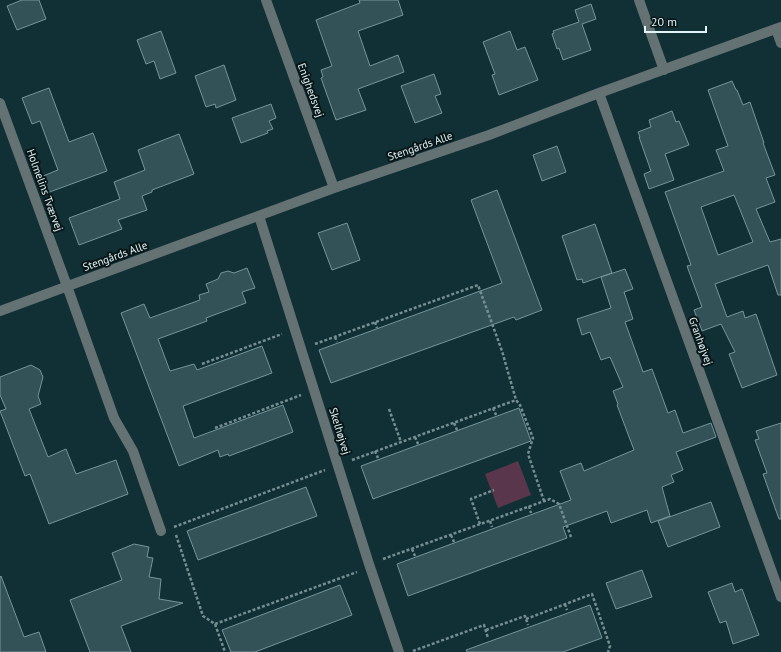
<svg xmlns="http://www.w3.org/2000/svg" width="781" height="652" font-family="'PT Sans',sans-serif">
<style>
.green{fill:#59364c}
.building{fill:#335258;stroke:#74959b;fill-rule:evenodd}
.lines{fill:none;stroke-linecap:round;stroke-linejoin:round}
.path{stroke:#758e92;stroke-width:2.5;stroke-dasharray:3 2;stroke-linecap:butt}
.minor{stroke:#647274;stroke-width:10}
.labels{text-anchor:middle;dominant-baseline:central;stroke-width:4;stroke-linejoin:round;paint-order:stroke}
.street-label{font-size:11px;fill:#e2f4f7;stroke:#091618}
</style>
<rect width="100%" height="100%" fill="#113035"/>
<!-- green -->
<path class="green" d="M518,461l13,34 -33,13 -13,-34z"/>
<!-- building -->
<path class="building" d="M22,0h17l7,19 -29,11 -10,-24z
M359,0h39l5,15 -45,16 12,35 28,-11 6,17 -46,17 8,21 -30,10 -15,-42 2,-1 -2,-7 11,-4 -16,-46 44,-17z
M591,4l5,15 -14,5 9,26 -28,10 -4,-12 -2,1 -5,-15 2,-1 -1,-2 26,-9 -4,-12z
M161,31l15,42 -16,6 -6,-18 -8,3 -9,-24z
M510,31l7,19 8,-3 13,33 -39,15 -7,-20 3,-1 -12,-32z
M224,65l12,35 -20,8 -1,-4 -9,3 -11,-31z
M434,74l7,20 -6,2 7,17 -27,10 -14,-37z
M732,81l4,9h1l6,15 7,-3 14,41h-1l12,32 -9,3 9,24 -19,7 14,33 11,-3v56h-3l-10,-30 -53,19 12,33 16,-6 2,7 11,-4 21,61 -35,13 -13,-34 6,-2 -14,-28 -19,7 -8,-21 8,-3 -15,-41 4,-1 -26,-73 59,-21 -8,-21 12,-4 -20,-56zM734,195l19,47 -35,13 -17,-48z
M49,88l20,54 24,-9 14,38 -63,23 -6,-16 20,-8 -18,-49 -8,3 -10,-26z
M271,104l5,14 -7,3 4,8 -6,2 1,2 -27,10 -9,-25z
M672,111l4,11 3,-1 10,24 -24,9 9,26 -25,9 -5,-15 7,-3 -12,-34h1l-2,-5 13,-5 -2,-7z
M179,134l15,40 -42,16v2l-10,4 5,14 -29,10 4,9 -43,16 -10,-27 51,-19 -6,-17 31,-12 -7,-20z
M557,146l9,26 -24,9 -9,-26z
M497,190l45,120 -26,10 -2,-3 -183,66 -12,-33 183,-67 -31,-83z
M347,223l13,37 -28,10 -14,-37z
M595,224l17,49 -29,10 -1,-4 -5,1 -15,-44z
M247,268l8,20 -13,4 4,11 -40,15 1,3 -49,18 12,32 24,-7 3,6 65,-24 10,27 -89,33 11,32 89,-33 10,27 -64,24 -1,-2 -8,3 -2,-7 -39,16 -58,-153 23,-9 6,14 50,-18 -1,-5 10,-3 -3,-8 12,-5 3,-6 7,-2 6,2z
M625,269l8,20 -9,3 9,27 -8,3 18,50 9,-3 16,44 7,-3 8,23 28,-10 5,14 -40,15 7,18 -12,5 3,7 -12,5 8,29 -19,7 -4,-13 -36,13 -4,-12 -44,16 4,11 -159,58 -11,-32 174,-64 -11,-29 21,-8 3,8 50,-21 -17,-45 1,-1 -5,-13 10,-4 -13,-30 -9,3 -11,-28 -8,3 -5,-16 34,-11 -10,-31z
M31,365l9,5 3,7 -5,19 3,8 -12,5 19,48 18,-8 10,25 40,-14 12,34 -79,30 -19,-50 -5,2 -25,-65 6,-2 -6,-14v-18z
M519,408l12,33 -158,58 -12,-33z
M781,423v96h-2l-16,-45 4,-1 -12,-33 4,-1 -3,-8z
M306,487l11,29 -119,44 -11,-29z
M711,502l9,25 -52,20 -10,-26z
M134,544l15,3 -2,10 6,1 -4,19 12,2 -2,20 24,4 -62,23 10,26h-41l-20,-52 52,-20 -10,-27z
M642,570l10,27 -36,12 -10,-26z
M1,576l23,61 15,-5 7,20h-46v-75z
M732,583l3,9 7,-3 17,46 -26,9 -7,-23 -6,2 -12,-31z
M340,585l12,30 -97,37h-24l-9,-22z
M590,605l12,33 -39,14h-96l-1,-2z"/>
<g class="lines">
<!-- path -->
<path class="path" d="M375,322l2,6
M335,337l2,5
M315,344l163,-59 24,66 14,49
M202,364l80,-30
M493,408l3,7
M389,409l12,33
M454,423l3,7
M215,428l86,-33
M415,437l3,7
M375,451l3,7
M352,460l164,-60 4,5 13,33 -5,16 16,47
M529,506l2,7
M490,521l2,6
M480,524l-9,-25 23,-9
M174,527l151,-57
M176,535l27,81 12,8 10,28
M451,535l3,7
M412,549l3,7
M383,559l167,-60 9,5 12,33
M565,604l2,6
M526,619l66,-25 18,52 -2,6
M215,624l142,-52
M486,630l39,-14 3,9
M413,651l71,-26 4,13"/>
<!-- minor -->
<path class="minor" d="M266,0l68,188
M639,0l25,70
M776,29l5,14
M599,93l182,504
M0,103l67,183 47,132 19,33 28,80
M259,216l110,348 30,88
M0,311l334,-123 155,-53 110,-42 182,-66"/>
</g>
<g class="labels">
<!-- street labels -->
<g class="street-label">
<text transform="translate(311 90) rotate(70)">Enighedsvej</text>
<text transform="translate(420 146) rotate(-19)">Stengårds Alle</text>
<text transform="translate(45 190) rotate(70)">Holmelins Tværvej</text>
<text transform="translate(115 256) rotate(-20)">Stengårds Alle</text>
<text transform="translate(701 341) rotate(70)">Granhøjvej</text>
<text transform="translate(340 431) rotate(73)">Skelhøjvej</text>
</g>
</g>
<!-- scale -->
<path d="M645 26v6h61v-6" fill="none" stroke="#e2f4f7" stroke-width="2"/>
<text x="651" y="26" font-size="12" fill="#e2f4f7" stroke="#091618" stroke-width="3" paint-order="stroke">20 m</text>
</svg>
